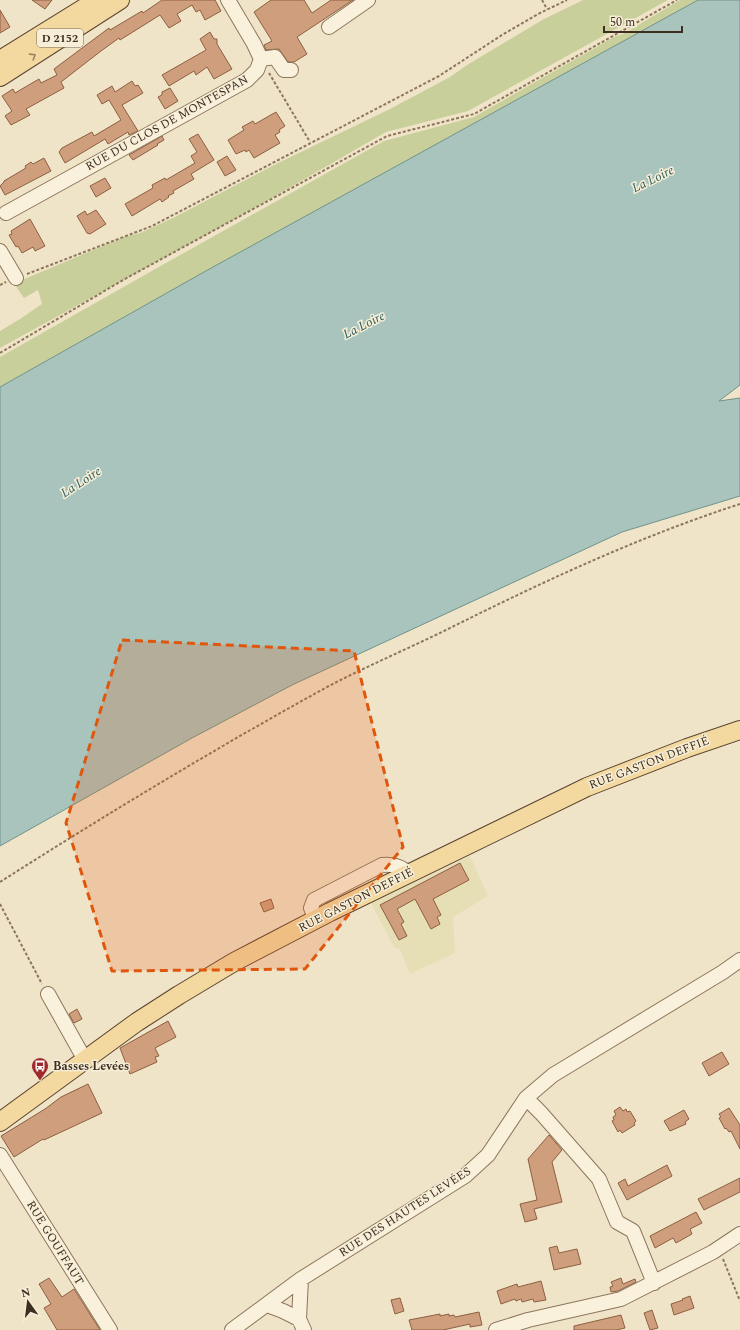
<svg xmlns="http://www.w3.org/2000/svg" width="740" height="1330" font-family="Spectral,serif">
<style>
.farmland{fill:#e6deb5}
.green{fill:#c9cf9b}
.water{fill:#a9c4bc;stroke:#6f938a}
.building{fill:#cf9f7d;stroke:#8d5f41}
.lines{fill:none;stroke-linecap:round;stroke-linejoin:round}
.minor-casing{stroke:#8d765c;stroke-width:16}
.major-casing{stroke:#5b4430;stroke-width:20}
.path{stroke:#8d765c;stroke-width:2;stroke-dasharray:3 2;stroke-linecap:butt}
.minor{stroke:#faf1dc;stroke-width:14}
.major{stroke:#f3d9a0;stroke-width:18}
.oneway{stroke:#988460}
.marked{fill:#df570d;fill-opacity:0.2;stroke:#df570d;stroke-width:3;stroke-dasharray:8 5;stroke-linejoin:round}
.labels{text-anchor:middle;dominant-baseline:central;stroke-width:3;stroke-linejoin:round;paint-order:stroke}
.shield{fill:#f7eed8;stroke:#756857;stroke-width:1}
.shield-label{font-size:11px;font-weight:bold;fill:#3d2e20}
.street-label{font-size:12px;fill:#3d2e20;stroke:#f7eed8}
.poi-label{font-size:12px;font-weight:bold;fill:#3d2e20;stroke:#f7eed8;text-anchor:start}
.water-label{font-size:13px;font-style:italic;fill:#2f5d5a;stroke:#f7eed8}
</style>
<rect width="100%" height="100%" fill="#f0e4c8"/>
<!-- farmland -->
<path class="farmland" d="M470,856l18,40 -35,21 2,36 -45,21 -10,-25 -6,-2 -23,-44z"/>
<!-- green -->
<path class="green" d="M583,0h85l-200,111 -82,21 -130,75 -256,141v-17l20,-12 22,-15 -4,-14 -14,8 -7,-10 -2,-5 109,-46 16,-4 33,-15 105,-55 112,-54 60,-32 17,-12 77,-46z
M680,0h18l-494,272 -204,115v-30l157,-89 227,-127 90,-24 140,-80 11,-4z"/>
<!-- water -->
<path class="water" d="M698,0h42v385l-21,16 21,-3v98l-118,36 -330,153 -100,53 -192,108v-459l204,-115z"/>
<!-- building -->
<path class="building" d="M32,0h20l-7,9z
M162,0h53l6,11 -16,9 -5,-10 -4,2 -4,-7 -15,9 4,7 -12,7 -9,-13 -40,25 -1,-2 -18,13 -40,31 3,6 -38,21 4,6 -19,10 -6,-9 7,-5 -10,-15 11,-7 2,4 24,-14 2,4 16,-8 -3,-6 55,-41 1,2 32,-19 1,2z
M271,0h33l8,13 19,-13h22l-56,37 10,17 -13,8h-6l-9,-13 -13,1 -2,-5 8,-4 -18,-29z
M0,10l10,17 -10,6z
M210,32l4,7h3v5l15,25 -18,10 -7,-12 -11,8 -2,-4 -25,15 -7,-11 44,-25 -6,-11z
M132,81l3,5 3,-1 5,8 -21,12 16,26 -9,4 -1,-3 -20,12 -3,-5 -40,24 -6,-11 3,-4 30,-16 2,4 27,-16 -12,-20 -7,4 -5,-9 15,-9 3,6z
M170,88l8,13 -13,8 -7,-12 4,-2v-3z
M276,112l9,14 -6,4 1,2 -5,3 5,8 -26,15 -5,-8 -3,2 -1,-2 -9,4 -8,-14 16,-10 -2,-3 11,-6 2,3z
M198,134l16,26 -23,14 3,5 -21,12 1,2 -6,3 1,1 -7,5 -2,-3 -28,17 -7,-12 28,-16 -1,-3 13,-7 1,2 29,-17 -4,-7 6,-4 -8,-13z
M162,136l2,4 -7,4 1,1 -25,15 -4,-5z
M227,156l9,14 -11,6 -8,-14z
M44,158l7,13 -46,24 -5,-9 4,-4v-1l22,-13 -1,-2 6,-4 2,2z
M105,178l6,10 -15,9 -6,-11z
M96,210l10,14 -16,10 -3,-1 -10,-17 8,-5 2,4z
M30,219l15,27 -10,5 -2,-4 -11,6 -4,-7 -2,1 -7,-12 3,-1 -1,-3z
M460,863l9,17 -36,19 8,16 -4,2 3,7 -9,5 -16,-30 -18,10 7,13 -3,2 6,12 -8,4 -19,-35z
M271,899l3,9 -10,4 -4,-9z
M77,1009l5,10 -8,4 -5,-9z
M168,1021l8,16 -21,11 4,8 -4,1 2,5 -27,12 -10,-26z
M722,1052l7,12 -20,12 -7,-13z
M88,1084l14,29 -58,27 -1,-1 -29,18 -13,-21 44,-27 16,-12z
M620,1107l3,4 3,-2 1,3 3,-1 6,10 -2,2 1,2 -13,8 -2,-3 -2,2 -6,-11 2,-1 -1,-3 3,-2 -2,-4z
M729,1108l11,17v24l-9,-18 -2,1 -3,-4 -1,1 -6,-11 2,-1 -2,-3z
M684,1110l5,9 -4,3 1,2 -16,7 -6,-10z
M549,1135l13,15 -10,12 10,40 -28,7 3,10 -12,3 -5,-18 17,-4 -9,-41z
M667,1165l5,11 -45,24 -9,-17 7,-4 3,7z
M740,1178v14l-36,18 -6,-11z
M696,1212l6,11 -12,6 2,5 -16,9 -3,-5 -18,10 -5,-12z
M557,1246l2,7 18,-4 4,15 -27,6 -5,-22z
M49,1278l13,19 12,-8 26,41h-43l-13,-22 7,-4 -12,-20z
M621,1278l2,6 12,-5 1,3 -18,9 -7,1 -1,-5 3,-1 -2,-4z
M541,1281l5,19 -12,2 -1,-3 -11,3 -1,-3 -5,2 -1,-2 -14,5 -4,-13 20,-7 1,3z
M690,1296l4,12 -20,7 -3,-11 12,-4 -1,-1z
M400,1298l4,13 -9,3 -4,-14z
M652,1310l6,18 -8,2 -6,-17z
M479,1312l3,13 -12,2v-3l-27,6h-31l-3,-10 31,-6v2l9,-2v2l5,-1 1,2z
M621,1315l4,13 -9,2h-42v-4z"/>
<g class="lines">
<!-- minor casing -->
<g class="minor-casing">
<path id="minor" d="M329,27l39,-27
M261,59l14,-2 9,13h7
M6,213l241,-133 10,-10 4,-11 -7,-15 -26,-44
M0,251l16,27
M316,920l-5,-12 3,-8 68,-35c9,-1 21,1 26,9
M48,994l37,66
M526,1098l15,15 58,66 18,43 16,9 21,52
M0,1155l110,175
M301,1279l-2,40 5,11
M267,1305l16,6 16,8
M232,1330l69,-51 164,-103 23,-21 38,-57 27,-23 170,-103 17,-12
M496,1330l32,-10 93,-21 92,-47 27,-18"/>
</g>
<!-- major casing -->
<g class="major-casing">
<path id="major" d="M0,60l97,-60
M0,77l120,-77
M0,1122l137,-100 42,-27 55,-33 96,-50 257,-125 100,-39 53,-18"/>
</g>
<!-- path -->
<path class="path" d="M542,0l5,9
M269,73l41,69
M27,274l125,-48 287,-150 63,-41 36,-21 29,-14
M0,285l6,-3
M0,353l123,-73 264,-144 87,-22 203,-114
M0,882c107,-68 216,-134 327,-195 38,-20 78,-37 117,-56 96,-48 194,-94 296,-127
M0,904l42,80
M723,1259l17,42"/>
<!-- minor -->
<use href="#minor" class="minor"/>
<!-- major -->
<use href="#major" class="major"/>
</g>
<!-- one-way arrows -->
<defs><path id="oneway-chevron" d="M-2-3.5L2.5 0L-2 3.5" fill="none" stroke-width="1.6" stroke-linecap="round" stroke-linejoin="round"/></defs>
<use class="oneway" href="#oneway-chevron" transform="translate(33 56) rotate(-32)"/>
<!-- marked area -->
<path class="marked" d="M122,640l232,11 49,196 -98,122 -193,2 -46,-148z"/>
<!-- icons -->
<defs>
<g id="bus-pin" transform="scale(0.9)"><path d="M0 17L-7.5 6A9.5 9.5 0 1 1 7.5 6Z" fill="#9e2a2b" stroke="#f7eed8"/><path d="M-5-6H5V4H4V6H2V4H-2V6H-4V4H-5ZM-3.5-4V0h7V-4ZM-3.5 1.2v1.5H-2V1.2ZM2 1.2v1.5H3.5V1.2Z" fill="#fff"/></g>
</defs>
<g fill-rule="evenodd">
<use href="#bus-pin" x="40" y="1066"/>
</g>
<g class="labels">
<!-- shield labels -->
<rect class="shield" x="37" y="29" width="46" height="18" rx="3"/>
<g class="shield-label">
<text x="60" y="38">D 2152</text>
</g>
<!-- street labels -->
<g class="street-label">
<text transform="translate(167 123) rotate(-29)">RUE DU CLOS DE MONTESPAN</text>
<text transform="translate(649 763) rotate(-21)">RUE GASTON DEFFIÉ</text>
<text transform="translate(356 900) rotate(-27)">RUE GASTON DEFFIÉ</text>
<text transform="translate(405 1212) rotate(-33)">RUE DES HAUTES LEVÉES</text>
<text transform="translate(55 1243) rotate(58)">RUE GOUFFAUT</text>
</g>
<!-- poi labels -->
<g class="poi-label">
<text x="53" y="1066">Basses Levées</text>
</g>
<!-- water labels -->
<g class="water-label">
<text transform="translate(653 179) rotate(-26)">La Loire</text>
<text transform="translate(364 325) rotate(-27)">La Loire</text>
<text transform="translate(81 482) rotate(-33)">La Loire</text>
</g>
</g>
<!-- north arrow -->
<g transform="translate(28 1302) rotate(346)" stroke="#f7eed8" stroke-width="3" paint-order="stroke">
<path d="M0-3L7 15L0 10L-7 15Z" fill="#3d2e20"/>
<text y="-6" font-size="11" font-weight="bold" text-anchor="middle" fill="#3d2e20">N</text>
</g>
<!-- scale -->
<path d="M604 26v6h78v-6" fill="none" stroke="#3d2e20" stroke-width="2"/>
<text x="610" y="26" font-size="12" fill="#3d2e20" stroke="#f7eed8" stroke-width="3" paint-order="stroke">50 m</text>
</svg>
